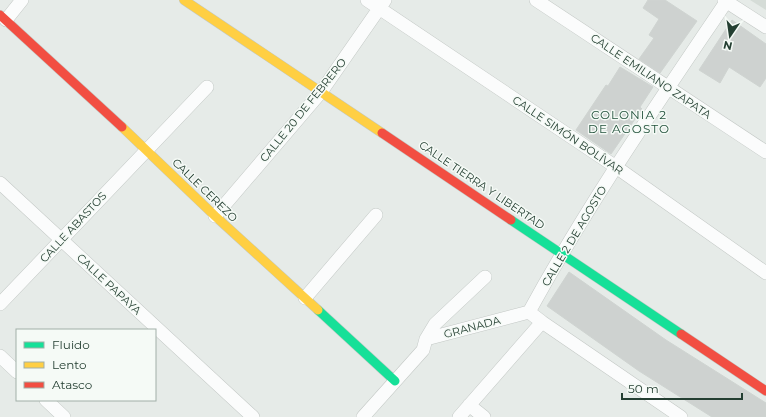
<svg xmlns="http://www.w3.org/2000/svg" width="766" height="417" font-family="Montserrat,sans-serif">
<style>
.built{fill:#d5dcd7}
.building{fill:#ced2d0;stroke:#cfd4d1}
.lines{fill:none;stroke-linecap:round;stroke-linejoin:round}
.street-casing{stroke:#c3c8c5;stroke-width:14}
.fast-casing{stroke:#c2c9c5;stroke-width:10}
.slow-casing{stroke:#c2c9c5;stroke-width:10}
.jam-casing{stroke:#c2c9c5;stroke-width:10}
.street{stroke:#fbfcfc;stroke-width:13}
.fast{stroke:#16e098;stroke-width:9}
.slow{stroke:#ffcf43;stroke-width:9}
.jam{stroke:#f24e42;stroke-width:9}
.labels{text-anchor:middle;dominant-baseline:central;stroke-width:3;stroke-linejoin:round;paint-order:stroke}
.street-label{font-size:11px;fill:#243f32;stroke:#f5faf6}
.neighbourhood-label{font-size:12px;letter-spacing:1px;fill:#20503a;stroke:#f5faf6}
</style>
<rect width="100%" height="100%" fill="#e6ebe8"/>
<!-- built -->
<path class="built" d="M750,0h16v10z"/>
<!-- building -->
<path class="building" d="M648,0h17l32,21 -37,52 -21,-14 15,-21 -5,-3 10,-16 -16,-11z
M732,20l34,24v34l-6,9 -31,-20 -9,16 -21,-13z
M620,67l33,20 -13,20 2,2 -31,45 -35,-24 30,-45 2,1z
M569,272l97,68 100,63v14h-54l-73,-46 -92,-65z"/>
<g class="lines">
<!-- street casing -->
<g class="street-casing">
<path id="street" d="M367,0l249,167 150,106
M536,0l230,152
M724,0l42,27
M6,20l16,-20
M0,183l253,234
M215,216l106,-124 64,-92
M305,298l71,-83
M0,304l207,-217
M529,312c59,-108 129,-209 197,-310
M529,312l13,10 139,95
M426,339l9,-15 50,-47
M0,356l17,16
M46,400l18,17
M469,405l15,12
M363,417l60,-67 3,-11 103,-27
M459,417l83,-95"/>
</g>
<!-- fast casing -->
<g class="fast-casing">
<path id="fast" d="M511,220l170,114
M318,310l77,71"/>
</g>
<!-- slow casing -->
<g class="slow-casing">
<path id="slow" d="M184,0l198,133
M122,127l93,89 103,94"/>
</g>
<!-- jam casing -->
<g class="jam-casing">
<path id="jam" d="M0,15l122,112
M382,133l129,87
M681,334l85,57"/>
</g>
<!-- street -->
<use href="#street" class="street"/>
<!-- fast -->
<use href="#fast" class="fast"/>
<!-- slow -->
<use href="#slow" class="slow"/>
<!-- jam -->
<use href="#jam" class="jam"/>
</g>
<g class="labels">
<!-- street labels -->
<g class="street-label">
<text transform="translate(651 76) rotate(34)">CALLE EMILIANO ZAPATA</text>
<text transform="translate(303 110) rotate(-51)">CALLE 20 DE FEBRERO</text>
<text transform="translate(568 135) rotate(34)">CALLE SIMÓN BOLÍVAR</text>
<text transform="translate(482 185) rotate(34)">CALLE TIERRA Y LIBERTAD</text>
<text transform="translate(205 190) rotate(44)">CALLE CEREZO</text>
<text transform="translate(73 227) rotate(-47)">CALLE ABASTOS</text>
<text transform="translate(574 236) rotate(-59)">CALLE 2 DE AGOSTO</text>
<text transform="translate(109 284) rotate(43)">CALLE PAPAYA</text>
<text transform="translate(472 327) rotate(-15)">GRANADA</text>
</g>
<!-- neighbourhood labels -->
<g class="neighbourhood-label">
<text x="629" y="114">COLONIA 2<tspan x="629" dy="14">DE AGOSTO</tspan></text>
</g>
</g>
<!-- legend -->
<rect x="16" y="329" width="140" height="72" fill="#f5faf6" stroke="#a1afa8"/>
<rect x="24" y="342" width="20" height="6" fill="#16e098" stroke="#a1afa8"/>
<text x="52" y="349" font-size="12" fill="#243f32">Fluido</text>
<rect x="24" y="362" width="20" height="6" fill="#ffcf43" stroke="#a1afa8"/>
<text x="52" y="369" font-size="12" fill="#243f32">Lento</text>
<rect x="24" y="382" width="20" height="6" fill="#f24e42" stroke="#a1afa8"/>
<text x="52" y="389" font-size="12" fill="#243f32">Atasco</text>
<!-- north arrow -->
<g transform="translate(730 36) rotate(193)" stroke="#f5faf6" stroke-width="3" paint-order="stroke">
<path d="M0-3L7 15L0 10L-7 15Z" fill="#243f32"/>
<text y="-6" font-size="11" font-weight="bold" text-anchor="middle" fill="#243f32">N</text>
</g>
<!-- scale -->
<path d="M622 393v6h120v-6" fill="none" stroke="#243f32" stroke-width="2"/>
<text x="628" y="393" font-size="12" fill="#243f32" stroke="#f5faf6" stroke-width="3" paint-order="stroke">50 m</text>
</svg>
